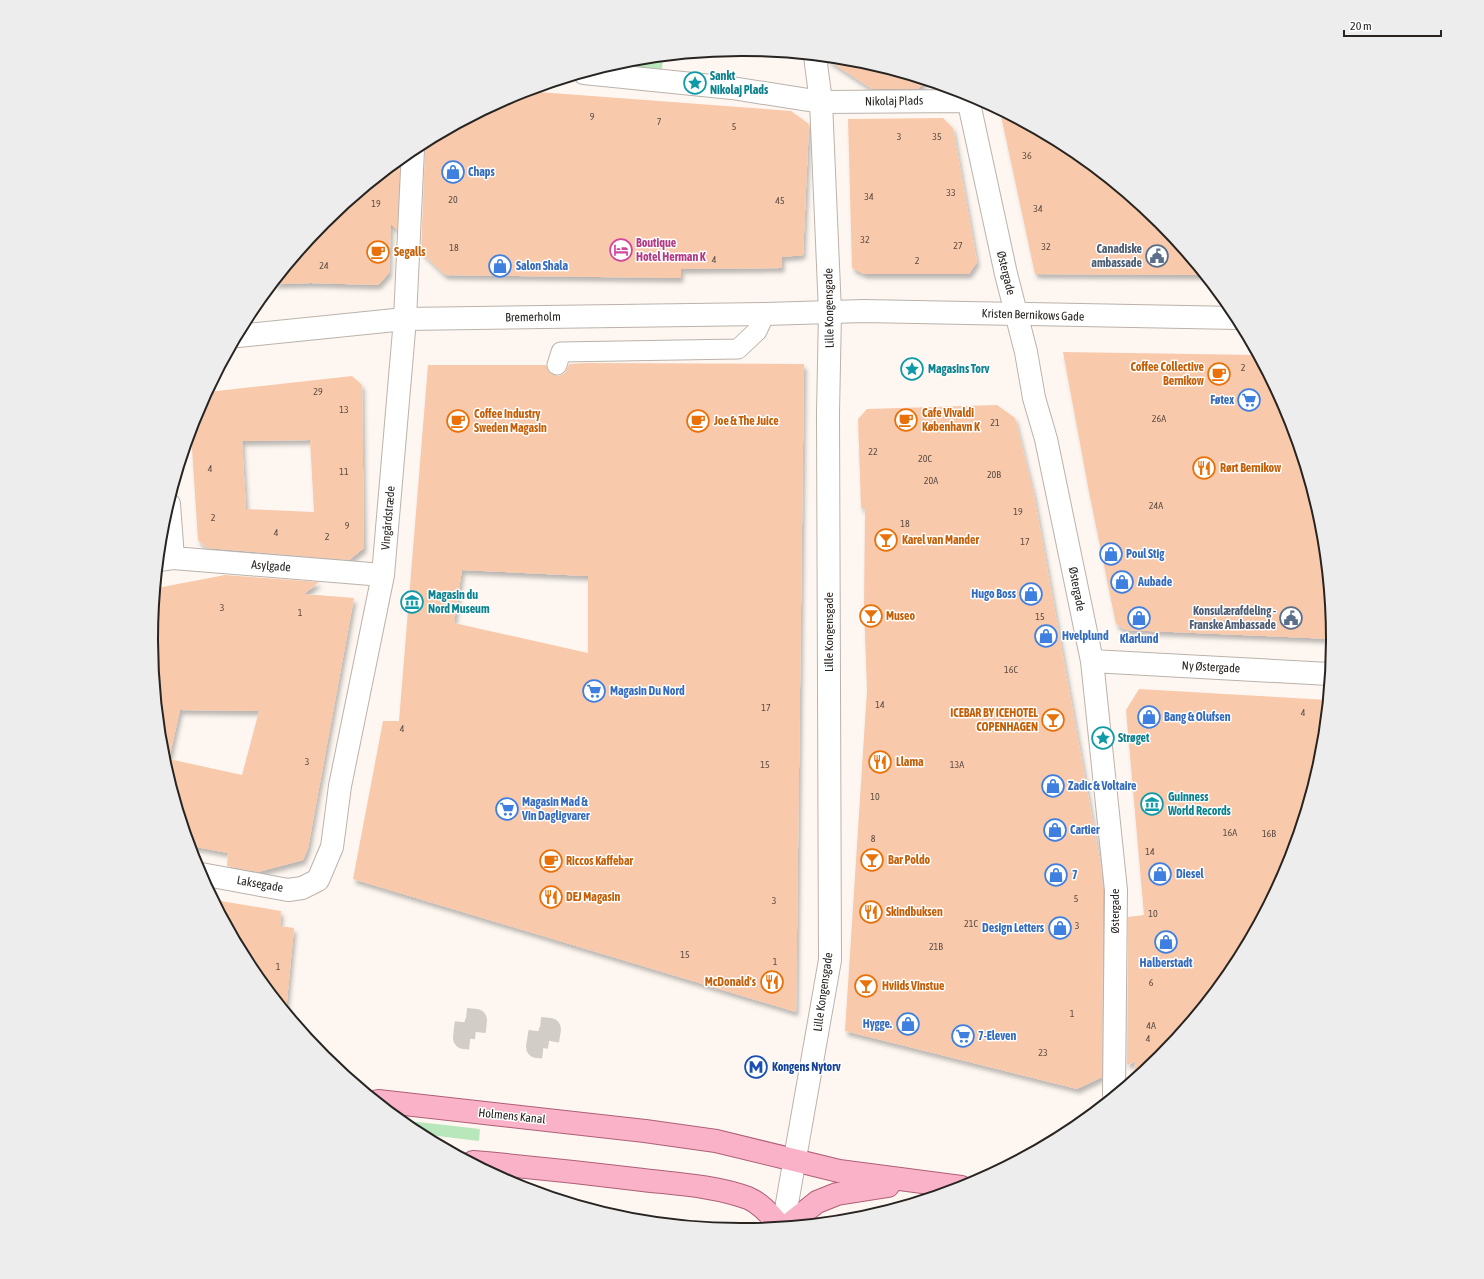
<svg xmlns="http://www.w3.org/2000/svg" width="1484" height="1279" font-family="'Asap Condensed',sans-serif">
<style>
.green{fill:#b7e7ba}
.building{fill:#f9c9ab;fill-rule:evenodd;filter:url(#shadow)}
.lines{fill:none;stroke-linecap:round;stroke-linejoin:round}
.pedestrian-tunnel{stroke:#d3cdc7;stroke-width:22;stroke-dasharray:22 11;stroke-linecap:butt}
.service-casing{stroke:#bab2ab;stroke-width:21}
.pedestrian-casing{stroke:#bab2ab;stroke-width:24}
.minor-casing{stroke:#bab2ab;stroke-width:24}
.tertiary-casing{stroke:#bab2ab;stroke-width:24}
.primary-casing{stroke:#ae5f77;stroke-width:24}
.service{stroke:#fff;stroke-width:19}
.pedestrian{stroke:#fff;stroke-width:22}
.minor{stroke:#fff;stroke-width:22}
.tertiary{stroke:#fff;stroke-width:22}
.primary{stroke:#fab2c9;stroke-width:22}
.labels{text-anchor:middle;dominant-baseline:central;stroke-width:3;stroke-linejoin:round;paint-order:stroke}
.number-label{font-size:10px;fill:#5c4d44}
.culture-label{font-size:12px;font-weight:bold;fill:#0d838f;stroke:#fff;text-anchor:start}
.street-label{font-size:12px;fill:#272421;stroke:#fff}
.shop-label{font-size:12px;font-weight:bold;fill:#366cbe;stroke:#fff;text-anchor:start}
.hotel-label{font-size:12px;font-weight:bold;fill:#b23c85;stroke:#fff;text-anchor:start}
.service-label{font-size:12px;font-weight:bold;fill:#4e5e75;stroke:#fff;text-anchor:end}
.food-label{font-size:12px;font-weight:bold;fill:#c56008;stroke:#fff;text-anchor:start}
.transit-label{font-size:12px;font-weight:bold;fill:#164399;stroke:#fff;text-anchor:start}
.rim{fill:none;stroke:#272421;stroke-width:2}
</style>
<defs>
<filter id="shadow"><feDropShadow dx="2.5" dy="4.5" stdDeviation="2" flood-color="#0004"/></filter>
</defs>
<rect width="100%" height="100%" fill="#fef7f1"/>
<!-- green -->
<path class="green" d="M663,57l-1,12 -50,-4 15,-5z
M401,1120l79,9 -1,12 -58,-7z"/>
<!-- building -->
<path class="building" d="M828,57l29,3 69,21 -8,8h-46l-44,-29z
M525,91l266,20 18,13 -6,131 -21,2v11l-101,1v9l-236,-3 -24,-23 4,-102 -1,-7 92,-49z
M1000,111l70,38 90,73 43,53 -168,-1z
M943,118l10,10 24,134 -8,12h-105l-12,-6 -4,-149z
M400,160l-3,70 -6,-6 -2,49 -11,12 -67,-2 -38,1 52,-62z
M1063,352l193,3 32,59 33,111 11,114 -206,-9 -10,-6 -27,-132z
M585,363l219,1 -8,648 -443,-133 30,-158h16l29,-356h118l3,8 10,3 6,-3 4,-9zM462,570l126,6v77l-134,-30z
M352,376l10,9 2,163 -15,12 -142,-12 -9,-8 -7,-107 6,-20 11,-21zM310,440l4,72 -68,-3 -4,-68z
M997,405l18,13 19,77 67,372 2,24 -1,186 -25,12 -232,-58 22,-341 -3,-84 1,-98h-4l-3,-89 9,-10z
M225,575l94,7 -15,12 50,4 -46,250 -5,12 -45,12 -31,-6 1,-13 -37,-7 -28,-92 -11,-115 5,-51zM180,710l79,1 -17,64 -73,-16z
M1139,689l188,11 -6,55 -34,111 -54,102 -74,89 -25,21 1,-16 -8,3 1,-148 16,-2 -18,-205z
M215,900l66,11 -1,15 14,2 -8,83 -35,-44z"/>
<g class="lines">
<!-- pedestrian-tunnel -->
<path class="pedestrian-tunnel" d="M466,1019l10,1 -2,19 -10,-1z
M540,1028l10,1 -3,19 -10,-1z"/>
<!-- service casing -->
<g class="service-casing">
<path id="service" d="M557,365l4,-13 177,-3 19,-18 8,-17"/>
</g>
<!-- pedestrian casing -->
<g class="pedestrian-casing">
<path id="pedestrian" d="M967,94l39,180 20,78 8,46 12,41 46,222 24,229 -2,204
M821,102l147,-1
M1092,661l237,13"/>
</g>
<!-- minor casing -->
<g class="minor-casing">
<path id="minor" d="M584,73l148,15 89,14
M169,504l4,54
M159,560l14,-2 210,17
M201,874l87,16 14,-2 16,-8 14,-33 8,-61 43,-211 22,-256 8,-170
M783,1226l47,-266 -2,-547 2,-101 -9,-210 -6,-46"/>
</g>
<!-- tertiary casing -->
<g class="tertiary-casing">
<path id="tertiary" d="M238,336l167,-17 360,-5 99,-3 373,7"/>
</g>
<!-- primary casing -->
<g class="primary-casing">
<path id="primary" d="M378,1101l267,30 71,10 123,30 122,16
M473,1162c57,5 114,11 170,18 34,4 73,6 105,18 14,6 23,18 32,28
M787,1226l30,-24 20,-8 51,-8"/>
</g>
<!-- service -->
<use href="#service" class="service"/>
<!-- pedestrian -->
<use href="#pedestrian" class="pedestrian"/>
<!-- minor -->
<use href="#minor" class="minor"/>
<!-- tertiary -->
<use href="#tertiary" class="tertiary"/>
<!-- primary -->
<use href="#primary" class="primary"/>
</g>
<!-- icons -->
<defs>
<g id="sight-ring" transform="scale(1.15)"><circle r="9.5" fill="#fff" stroke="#0f9aa8" stroke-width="1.5"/><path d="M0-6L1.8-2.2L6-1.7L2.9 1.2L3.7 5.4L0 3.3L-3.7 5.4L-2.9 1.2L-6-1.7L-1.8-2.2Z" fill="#0f9aa8"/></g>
<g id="shop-ring" transform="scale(1.15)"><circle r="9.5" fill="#fff" stroke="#3f7fe0" stroke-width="1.5"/><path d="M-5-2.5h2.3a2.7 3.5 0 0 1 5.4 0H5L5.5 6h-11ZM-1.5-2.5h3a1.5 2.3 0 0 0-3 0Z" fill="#3f7fe0"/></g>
<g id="hotel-ring" transform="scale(1.15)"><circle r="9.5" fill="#fff" stroke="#d1479c" stroke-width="1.5"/><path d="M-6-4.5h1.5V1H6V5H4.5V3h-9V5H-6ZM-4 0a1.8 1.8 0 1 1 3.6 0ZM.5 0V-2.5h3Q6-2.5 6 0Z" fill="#d1479c"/></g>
<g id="cafe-ring" transform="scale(1.15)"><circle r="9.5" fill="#fff" stroke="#e8710a" stroke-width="1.5"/><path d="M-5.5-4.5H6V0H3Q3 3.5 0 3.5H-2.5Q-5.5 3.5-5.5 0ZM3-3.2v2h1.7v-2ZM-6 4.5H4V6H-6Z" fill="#e8710a"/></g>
<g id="civic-ring" transform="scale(1.15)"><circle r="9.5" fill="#fff" stroke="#5c6f8a" stroke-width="1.5"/><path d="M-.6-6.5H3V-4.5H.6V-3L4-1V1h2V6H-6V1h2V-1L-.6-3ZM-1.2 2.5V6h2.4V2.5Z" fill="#5c6f8a"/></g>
<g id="supermarket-ring" transform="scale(1.15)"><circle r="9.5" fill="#fff" stroke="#3f7fe0" stroke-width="1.5"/><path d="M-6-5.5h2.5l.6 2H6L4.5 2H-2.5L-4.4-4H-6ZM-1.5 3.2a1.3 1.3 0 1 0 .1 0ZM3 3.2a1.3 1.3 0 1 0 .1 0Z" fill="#3f7fe0"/></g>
<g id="restaurant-ring" transform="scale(1.15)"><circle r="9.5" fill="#fff" stroke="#e8710a" stroke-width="1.5"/><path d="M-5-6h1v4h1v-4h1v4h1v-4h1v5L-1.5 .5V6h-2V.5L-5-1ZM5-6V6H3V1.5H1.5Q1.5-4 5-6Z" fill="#e8710a"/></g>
<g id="bar-ring" transform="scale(1.15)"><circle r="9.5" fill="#fff" stroke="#e8710a" stroke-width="1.5"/><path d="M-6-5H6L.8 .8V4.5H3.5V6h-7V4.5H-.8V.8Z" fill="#e8710a"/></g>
<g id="museum-ring" transform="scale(1.15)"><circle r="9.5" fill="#fff" stroke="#0f9aa8" stroke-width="1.5"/><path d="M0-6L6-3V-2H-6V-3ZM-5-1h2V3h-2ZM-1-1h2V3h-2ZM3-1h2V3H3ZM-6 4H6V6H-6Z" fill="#0f9aa8"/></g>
<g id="metro-ring" transform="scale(1.15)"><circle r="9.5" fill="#fff" stroke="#1a4fb4" stroke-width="1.5"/><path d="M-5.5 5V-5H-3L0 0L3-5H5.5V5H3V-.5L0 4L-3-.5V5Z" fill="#1a4fb4"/></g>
</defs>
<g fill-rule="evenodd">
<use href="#sight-ring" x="695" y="83"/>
<use href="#shop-ring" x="453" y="172"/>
<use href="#hotel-ring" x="621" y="250"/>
<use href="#cafe-ring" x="378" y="252"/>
<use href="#civic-ring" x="1157" y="256"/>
<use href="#shop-ring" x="500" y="266"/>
<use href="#sight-ring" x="912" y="369"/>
<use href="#cafe-ring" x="1219" y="374"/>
<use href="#supermarket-ring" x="1249" y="400"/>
<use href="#cafe-ring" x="906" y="420"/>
<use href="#cafe-ring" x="458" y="421"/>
<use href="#cafe-ring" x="698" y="421"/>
<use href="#restaurant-ring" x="1204" y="468"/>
<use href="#bar-ring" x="886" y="540"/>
<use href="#shop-ring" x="1111" y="554"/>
<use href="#shop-ring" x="1122" y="582"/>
<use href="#shop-ring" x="1031" y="594"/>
<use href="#museum-ring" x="412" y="602"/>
<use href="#bar-ring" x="871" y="616"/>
<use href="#shop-ring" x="1139" y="618"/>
<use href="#civic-ring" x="1291" y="618"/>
<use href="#shop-ring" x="1046" y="636"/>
<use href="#supermarket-ring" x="594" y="691"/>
<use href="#shop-ring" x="1149" y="717"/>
<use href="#bar-ring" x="1053" y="720"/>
<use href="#sight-ring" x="1103" y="738"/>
<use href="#restaurant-ring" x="880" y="762"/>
<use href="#shop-ring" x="1053" y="786"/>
<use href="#museum-ring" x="1152" y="804"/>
<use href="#supermarket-ring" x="507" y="809"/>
<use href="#shop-ring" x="1055" y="830"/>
<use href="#bar-ring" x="872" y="860"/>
<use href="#cafe-ring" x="551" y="861"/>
<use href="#shop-ring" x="1160" y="874"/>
<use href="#shop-ring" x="1056" y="875"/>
<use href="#restaurant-ring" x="551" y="897"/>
<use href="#restaurant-ring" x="871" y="912"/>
<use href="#shop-ring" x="1060" y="928"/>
<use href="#shop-ring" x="1166" y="942"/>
<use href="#restaurant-ring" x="772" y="982"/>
<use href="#bar-ring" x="866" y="986"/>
<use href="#shop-ring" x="908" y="1024"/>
<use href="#supermarket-ring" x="963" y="1036"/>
<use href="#metro-ring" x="756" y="1067"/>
</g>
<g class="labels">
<!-- number labels -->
<g class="number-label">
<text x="592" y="116">9</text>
<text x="659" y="121">7</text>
<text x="734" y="126">5</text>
<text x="899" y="136">3</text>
<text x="937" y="136">35</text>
<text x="1027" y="155">36</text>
<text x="951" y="192">33</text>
<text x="869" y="196">34</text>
<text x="453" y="199">20</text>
<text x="780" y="200">45</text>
<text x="376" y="203">19</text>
<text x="1038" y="208">34</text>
<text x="865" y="239">32</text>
<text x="958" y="245">27</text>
<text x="1046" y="246">32</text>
<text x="454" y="247">18</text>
<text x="714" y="259">4</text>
<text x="917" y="260">2</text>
<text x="324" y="265">24</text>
<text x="1243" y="367">2</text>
<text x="318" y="391">29</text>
<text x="344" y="409">13</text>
<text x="1159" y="418">26A</text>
<text x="995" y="422">21</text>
<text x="873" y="451">22</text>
<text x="925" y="458">20C</text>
<text x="210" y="468">4</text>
<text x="344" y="471">11</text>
<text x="994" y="474">20B</text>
<text x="931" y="480">20A</text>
<text x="1156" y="505">24A</text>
<text x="1018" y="511">19</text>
<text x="213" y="517">2</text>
<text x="905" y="523">18</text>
<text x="347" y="525">9</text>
<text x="276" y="532">4</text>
<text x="327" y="536">2</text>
<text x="1025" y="541">17</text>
<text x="222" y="607">3</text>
<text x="300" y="612">1</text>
<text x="1040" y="616">15</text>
<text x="1011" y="669">16C</text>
<text x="880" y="704">14</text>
<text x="766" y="707">17</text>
<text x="1303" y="712">4</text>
<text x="402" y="728">4</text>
<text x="307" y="761">3</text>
<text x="765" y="764">15</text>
<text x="957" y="764">13A</text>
<text x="875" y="796">10</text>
<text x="1230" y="832">16A</text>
<text x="1269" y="833">16B</text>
<text x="873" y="838">8</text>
<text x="1150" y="851">14</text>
<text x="1076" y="898">5</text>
<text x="774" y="900">3</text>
<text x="1153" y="913">10</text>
<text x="971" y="923">21C</text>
<text x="1077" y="925">3</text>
<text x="936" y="946">21B</text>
<text x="685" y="954">15</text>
<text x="775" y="961">1</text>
<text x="278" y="966">1</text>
<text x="1151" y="982">6</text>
<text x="1072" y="1013">1</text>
<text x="1151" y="1025">4A</text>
<text x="1148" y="1038">4</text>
<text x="1043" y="1052">23</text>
</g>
<!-- culture labels -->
<g class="culture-label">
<text x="710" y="76">Sankt<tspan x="710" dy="14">Nikolaj Plads</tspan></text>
<text x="928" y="369">Magasins Torv</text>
<text x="428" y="595">Magasin du<tspan x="428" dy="14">Nord Museum</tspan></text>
<text x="1118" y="738">Strøget</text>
<text x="1168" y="797">Guinness<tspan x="1168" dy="14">World Records</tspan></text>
</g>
<!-- street labels -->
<g class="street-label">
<text transform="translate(894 101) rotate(-1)">Nikolaj Plads</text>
<text transform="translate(1006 273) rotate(76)">Østergade</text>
<text transform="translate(829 308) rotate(-91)">Lille Kongensgade</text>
<text transform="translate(1033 315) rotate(2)">Kristen Bernikows Gade</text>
<text transform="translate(533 317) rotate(-1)">Bremerholm</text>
<text transform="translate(388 518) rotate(-85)">Vingårdstræde</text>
<text transform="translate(271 566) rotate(4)">Asylgade</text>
<text transform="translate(1077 589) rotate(79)">Østergade</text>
<text transform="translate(829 632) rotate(-90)">Lille Kongensgade</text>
<text transform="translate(1211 667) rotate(3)">Ny Østergade</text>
<text transform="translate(260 884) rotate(10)">Laksegade</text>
<text transform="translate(1115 911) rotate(-90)">Østergade</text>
<text transform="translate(823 992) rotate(-82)">Lille Kongensgade</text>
<text transform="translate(512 1116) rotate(6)">Holmens Kanal</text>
</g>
<!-- shop labels -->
<g class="shop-label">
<text x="468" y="172">Chaps</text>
<text x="516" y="266">Salon Shala</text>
<text x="1234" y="400" text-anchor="end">Føtex</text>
<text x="1126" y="554">Poul Stig</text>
<text x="1138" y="582">Aubade</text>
<text x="1016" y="594" text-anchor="end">Hugo Boss</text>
<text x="1062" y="636">Hvelplund</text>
<text x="1139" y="639" text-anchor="middle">Klarlund</text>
<text x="610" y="691">Magasin Du Nord</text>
<text x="1164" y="717">Bang &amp; Olufsen</text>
<text x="1068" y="786">Zadic &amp; Voltaire</text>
<text x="522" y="802">Magasin Mad &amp;<tspan x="522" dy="14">Vin Dagligvarer</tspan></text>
<text x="1070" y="830">Cartier</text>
<text x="1176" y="874">Diesel</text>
<text x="1072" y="875">7</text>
<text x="1044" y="928" text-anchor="end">Design Letters</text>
<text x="1166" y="963" text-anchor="middle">Halberstadt</text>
<text x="892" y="1024" text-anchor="end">Hygge.</text>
<text x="978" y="1036">7-Eleven</text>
</g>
<!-- hotel labels -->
<g class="hotel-label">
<text x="636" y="243">Boutique<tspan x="636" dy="14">Hotel Herman K</tspan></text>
</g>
<!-- service labels -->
<g class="service-label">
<text x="1142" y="249">Canadiske<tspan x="1142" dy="14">ambassade</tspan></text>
<text x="1276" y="611">Konsulærafdeling -<tspan x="1276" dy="14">Franske Ambassade</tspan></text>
</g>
<!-- food labels -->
<g class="food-label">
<text x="394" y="252">Segalls</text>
<text x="1204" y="367" text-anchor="end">Coffee Collective<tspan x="1204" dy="14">Bernikow</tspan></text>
<text x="922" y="413">Cafe Vivaldi<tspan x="922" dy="14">København K</tspan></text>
<text x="474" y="414">Coffee Industry<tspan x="474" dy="14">Sweden Magasin</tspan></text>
<text x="714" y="421">Joe &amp; The Juice</text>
<text x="1220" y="468">Rørt Bernikow</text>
<text x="902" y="540">Karel van Mander</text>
<text x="886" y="616">Museo</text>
<text x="1038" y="713" text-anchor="end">ICEBAR BY ICEHOTEL<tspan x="1038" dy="14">COPENHAGEN</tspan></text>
<text x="896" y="762">Llama</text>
<text x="888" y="860">Bar Poldo</text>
<text x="566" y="861">Riccos Kaffebar</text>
<text x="566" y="897">DEJ Magasin</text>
<text x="886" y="912">Skindbuksen</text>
<text x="756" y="982" text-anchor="end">McDonald's</text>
<text x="882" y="986">Hviids Vinstue</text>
</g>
<!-- transit labels -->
<g class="transit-label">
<text x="772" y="1067">Kongens Nytorv</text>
</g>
</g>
<!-- crop -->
<path d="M0 0H1484V1279H0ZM741 56H743A583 583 0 0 1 1326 639V640A583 583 0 0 1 743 1223H741A583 583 0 0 1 158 640V639A583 583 0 0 1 741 56Z" fill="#eeeded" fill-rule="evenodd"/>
<path class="rim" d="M741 56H743A583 583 0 0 1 1326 639V640A583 583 0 0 1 743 1223H741A583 583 0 0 1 158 640V639A583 583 0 0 1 741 56Z"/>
<!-- scale -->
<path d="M1344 30v6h97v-6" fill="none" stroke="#272421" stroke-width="2"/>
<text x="1350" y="30" font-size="12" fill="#272421" stroke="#ffffff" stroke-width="3" paint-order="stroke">20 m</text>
</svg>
